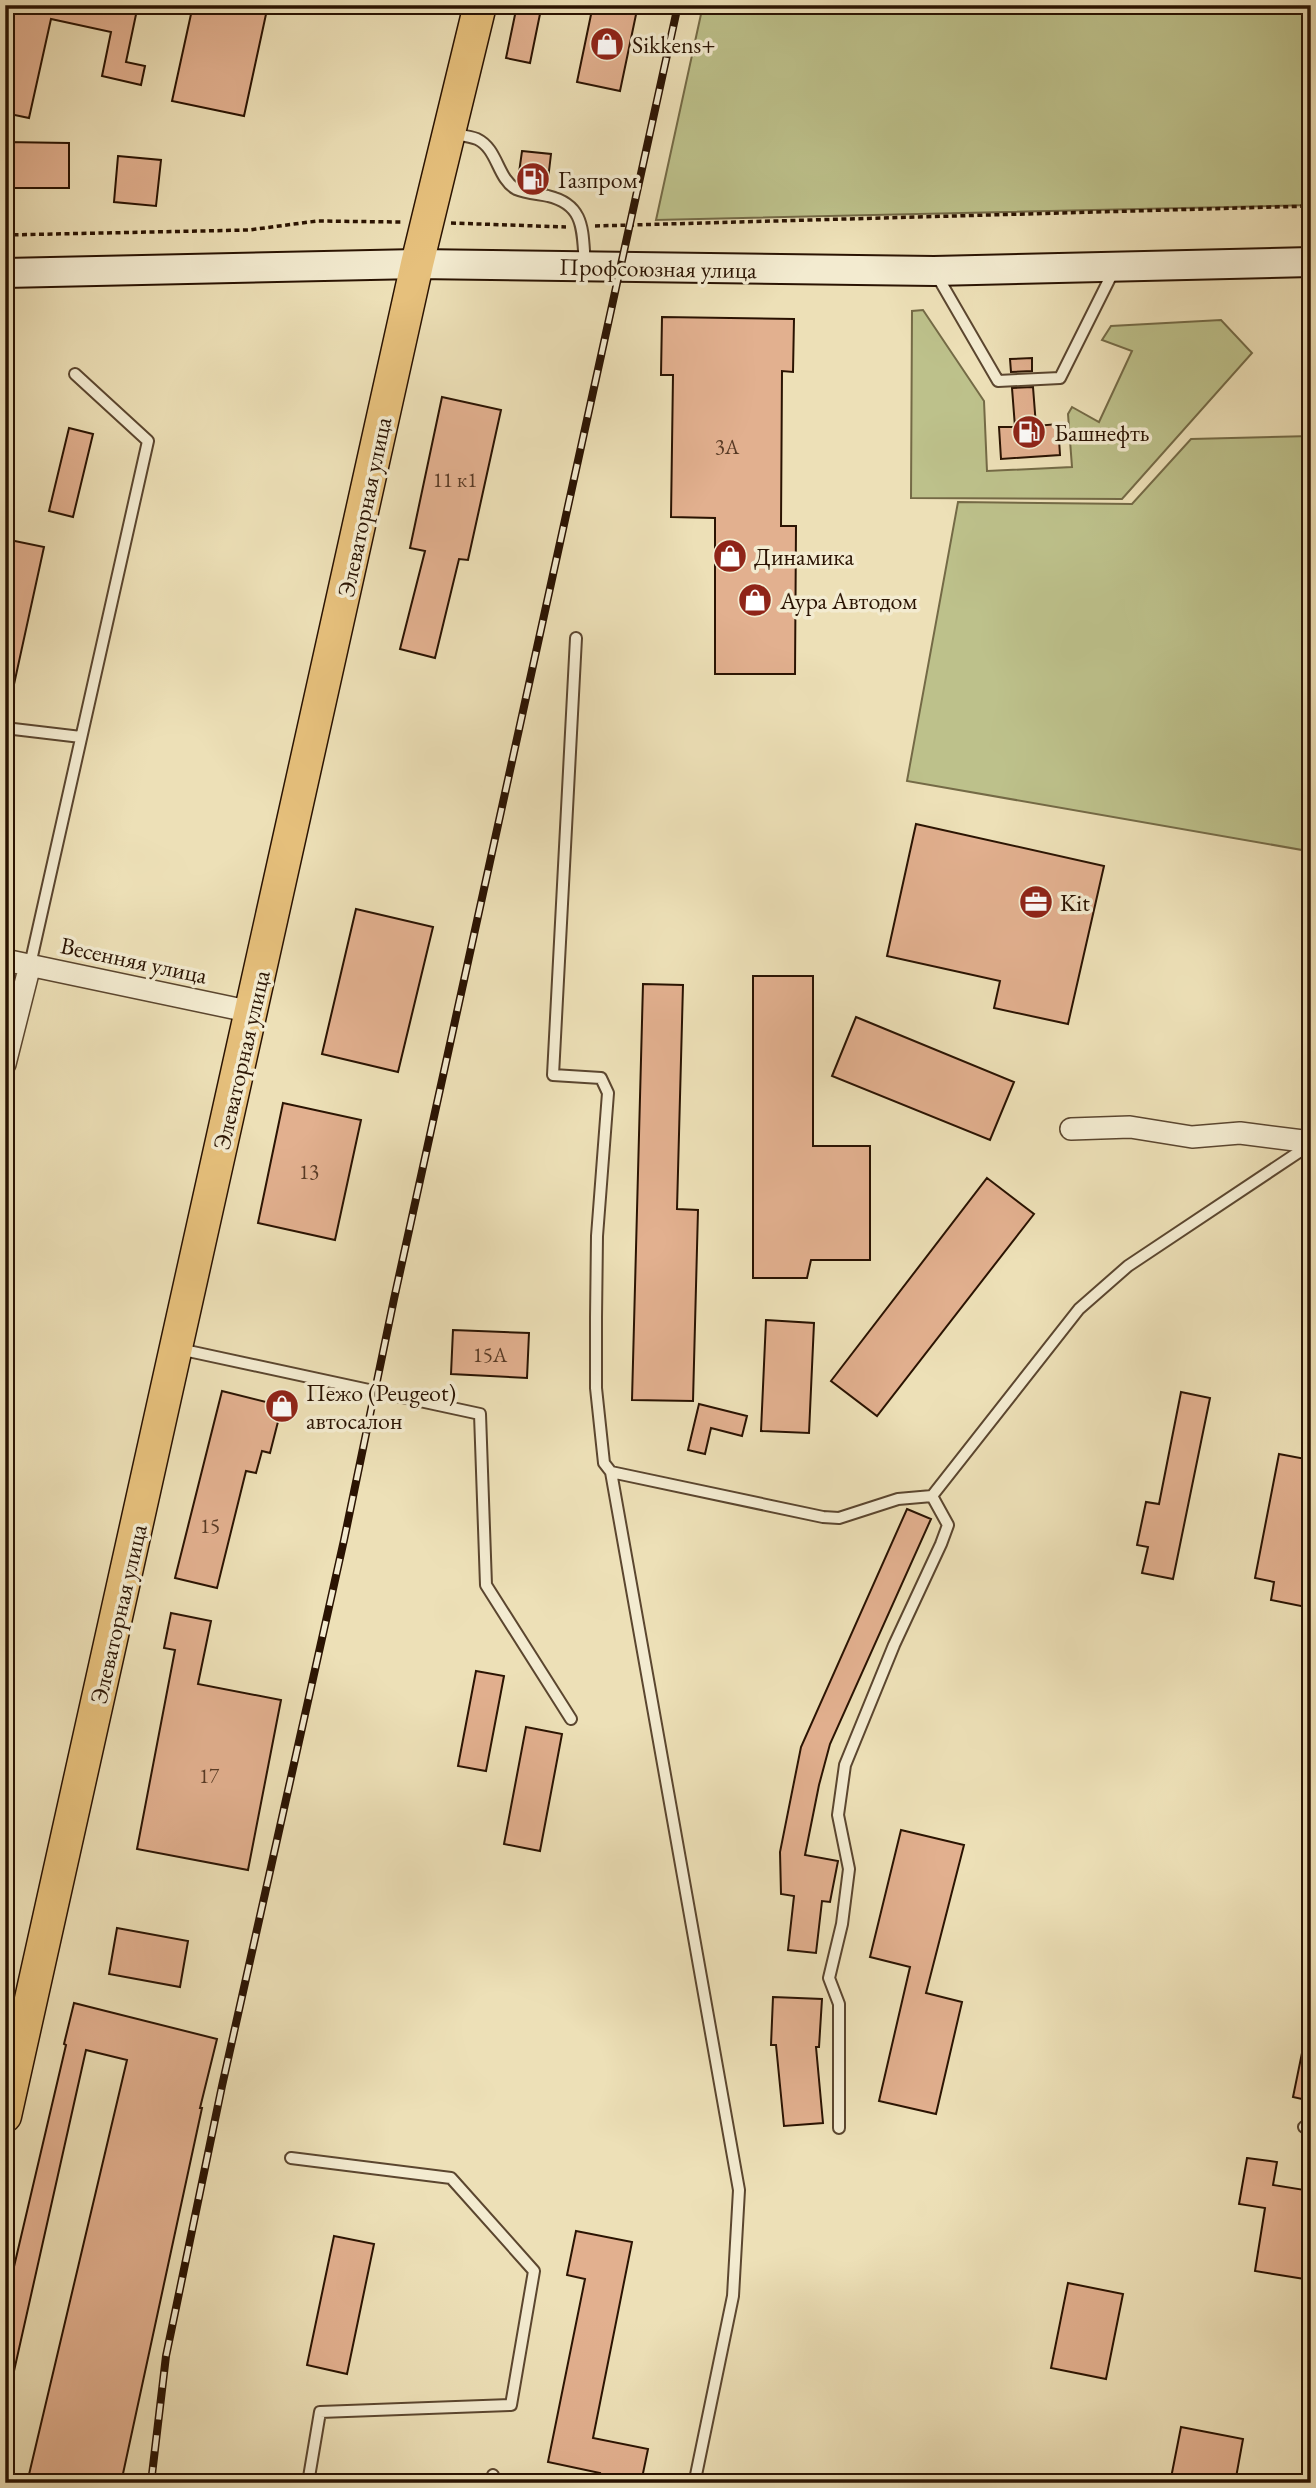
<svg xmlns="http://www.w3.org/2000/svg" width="1316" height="2488" font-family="'EB Garamond',serif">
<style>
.green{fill:#bdc18b;stroke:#746a46;stroke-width:2}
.building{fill:#e2b08f;stroke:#2a1302;stroke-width:2}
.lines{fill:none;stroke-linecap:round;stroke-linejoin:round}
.service-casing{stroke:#5b462f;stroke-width:14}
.minor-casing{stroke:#5b462f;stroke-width:24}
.secondary-casing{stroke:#2a1302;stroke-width:32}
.primary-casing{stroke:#2a1302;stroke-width:35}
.path{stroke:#2a1302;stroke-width:3.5;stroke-dasharray:5 3.5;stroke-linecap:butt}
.service{stroke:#f3ebd0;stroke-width:10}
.minor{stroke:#f3ebd0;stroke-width:21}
.secondary{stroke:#f3ebd0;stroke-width:28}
.primary{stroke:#e6c07c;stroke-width:32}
.rail-casing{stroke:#2a1302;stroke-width:8}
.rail{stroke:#f3ebd0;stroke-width:5;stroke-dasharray:16;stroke-linecap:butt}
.labels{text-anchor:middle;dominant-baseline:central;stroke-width:7;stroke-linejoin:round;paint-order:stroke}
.number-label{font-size:21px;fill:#583a25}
.poi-label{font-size:24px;fill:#2a1302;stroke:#f3ebd0;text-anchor:start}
.street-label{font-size:24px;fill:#2a1302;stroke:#f3ebd0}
</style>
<rect width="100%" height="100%" fill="#ede0b7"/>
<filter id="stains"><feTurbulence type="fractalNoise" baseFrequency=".00286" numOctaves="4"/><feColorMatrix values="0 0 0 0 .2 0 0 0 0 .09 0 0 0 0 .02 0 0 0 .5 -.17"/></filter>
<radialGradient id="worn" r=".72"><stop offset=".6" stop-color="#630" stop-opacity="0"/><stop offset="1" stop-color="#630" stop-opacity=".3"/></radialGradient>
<!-- green -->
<path class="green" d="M703,5h608v200l-655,15z
M923,310l61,91 3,70 85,-4 -4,-53 4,-7 27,15 33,-71 -30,-11 9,-14 110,-6 31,33 -130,146 -211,-1 1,-187z
M1311,436v407l-3,8 -401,-70 51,-279 174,2 59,-65z"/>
<!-- building -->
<path class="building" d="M5,5h133l-12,57 19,4 -4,19 -39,-9 9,-44 -60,-13 -22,99 -24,-5z
M193,5h75l-24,111 -72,-15z
M593,5h45l-18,86 -43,-9z
M516,10l24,4 -10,49 -24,-5z
M5,142l64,1v45h-64z
M522,151l29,3 -4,34 -29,-8z
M118,156l43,4 -5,46 -42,-4z
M662,317l132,2 -1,53 -11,-1 -1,155h15l-1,148h-80v-156l-44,-1 2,-142h-12z
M1032,358v13l-21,1 -1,-13z
M1033,387l3,39 22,-2 2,31 -59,4 -2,-32h16l-3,-39z
M442,397l59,13 -33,150 -9,-1 -24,99 -35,-9 25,-98 -15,-3z
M69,428l24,6 -20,83 -24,-6z
M5,539l39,8 -31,142 -8,-1z
M916,824l188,42 -36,158 -74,-16 6,-27 -113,-25z
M356,909l77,18 -35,145 -76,-18z
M753,976h60v170h57v114h-59l-4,18h-54z
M643,984l40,1 -6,224 21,1 -5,191 -61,-1z
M856,1017l158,65 -24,58 -158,-64z
M283,1103l78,17 -26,120 -77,-17z
M987,1178l47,36 -157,202 -46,-35z
M766,1320l48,3 -5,110 -48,-2z
M453,1330l76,3 -2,45 -76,-4z
M222,1391l60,15 -12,47 -8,-2 -6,22 -10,-2 -29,117 -42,-10z
M1181,1392l29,6 -37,181 -31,-6 6,-26 -11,-2 9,-43 13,2z
M699,1404l48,12 -5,20 -31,-8 -6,26 -17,-4z
M1279,1454l32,6v148l-40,-8 3,-18 -19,-4z
M907,1509l24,10 -101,225 -11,41 -14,70 33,6 -8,41 -8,-1 -6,52 -28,-3 6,-54 -13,-2 -1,-42 21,-105z
M171,1613l40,8 -13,63 83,16 -33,170 -111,-21 38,-199 -11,-2z
M476,1671l28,5 -18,95 -28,-5z
M526,1727l36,7 -22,117 -36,-7z
M901,1830l63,15 -38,148 36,9 -26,112 -57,-13 31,-134 -40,-10z
M117,1928l71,13 -8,46 -71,-13z
M773,1997l49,2 -3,48h-3l7,76 -39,3 -8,-81h-5z
M74,2003l143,36 -17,69h2l-81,375h-94l100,-423 -41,-10 -74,330 -7,-1v-74l61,-260 -2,-1z
M1303,2048l8,1v52l-18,-4z
M1247,2158l30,4 -4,23 38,6v89l-56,-9 10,-63 -26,-4z
M576,2231l56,11 -39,196 55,11 -7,34h-43l2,-10 -52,-11 37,-183 -18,-4z
M334,2236l40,8 -27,130 -40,-9z
M1068,2283l55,11 -17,85 -55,-11z
M1181,2427l62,12 -8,44h-65z"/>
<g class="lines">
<!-- service casing -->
<g class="service-casing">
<path id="service" d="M450,133c9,2 19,3 27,6 21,10 20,39 39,50 9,4 22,5 32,7 38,9 34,36 37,68
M936,274l62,107 62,-3 55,-110
M576,638l-23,437 48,3 7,15 -11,143 -1,82v70l8,75 7,9 212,45 16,1 59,-19 34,-3 147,-187 49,-43 183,-122
M5,728l76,9
M30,965l118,-524 -73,-67
M179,1349l301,65 6,171 85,134
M611,1472l128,718 -6,106 -37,179
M1304,2127l7,1
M839,2128v-124l-10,-26 13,-54 7,-55 -11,-54 7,-50 49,-120 47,-101 7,-19 -16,-29
M291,2158l160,20 83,93 -23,134 -191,7 -12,71
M491,2483l2,-8"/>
</g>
<!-- minor casing -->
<g class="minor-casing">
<path id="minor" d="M5,960l247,52
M5,1064l25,-99
M1071,1129l59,-2 62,10 48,-4 71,9"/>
</g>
<!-- secondary casing -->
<g class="secondary-casing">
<path id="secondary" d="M5,273l412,-9 517,7 377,-9"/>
</g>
<!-- primary casing -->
<g class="primary-casing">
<path id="primary" d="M5,2116l412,-1852 63,-259"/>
</g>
<!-- path -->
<path class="path" d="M451,223l115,4
M595,226l716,-20
M5,235l244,-5 68,-9 84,1"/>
<!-- service -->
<use href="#service" class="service"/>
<!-- minor -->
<use href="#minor" class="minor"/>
<!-- secondary -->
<use href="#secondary" class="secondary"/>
<!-- primary -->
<use href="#primary" class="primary"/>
<!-- rail casing -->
<g class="rail-casing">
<path id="rail" d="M151,2483l15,-127 56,-270 122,-546 50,-241 284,-1294"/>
</g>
<!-- rail -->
<use href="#rail" class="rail"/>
</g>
<!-- icons -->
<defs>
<g id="shop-disc" transform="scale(1.75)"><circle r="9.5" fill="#8f2418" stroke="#f3ebd0"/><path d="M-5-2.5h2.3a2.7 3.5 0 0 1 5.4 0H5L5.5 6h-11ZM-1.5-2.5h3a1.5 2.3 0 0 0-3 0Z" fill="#fff"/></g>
<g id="fuel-disc" transform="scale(1.75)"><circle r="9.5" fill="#8f2418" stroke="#f3ebd0"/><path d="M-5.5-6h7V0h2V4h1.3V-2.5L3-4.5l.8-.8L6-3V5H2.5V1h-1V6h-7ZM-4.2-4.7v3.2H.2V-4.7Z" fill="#fff"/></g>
<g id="office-disc" transform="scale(1.75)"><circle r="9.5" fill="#8f2418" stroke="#f3ebd0"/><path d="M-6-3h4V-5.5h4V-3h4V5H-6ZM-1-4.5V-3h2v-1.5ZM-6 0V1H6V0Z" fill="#fff"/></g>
</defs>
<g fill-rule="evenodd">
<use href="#shop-disc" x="607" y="44"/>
<use href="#fuel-disc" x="533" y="179"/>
<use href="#fuel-disc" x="1029" y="432"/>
<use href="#shop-disc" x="730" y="556"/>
<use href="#shop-disc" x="755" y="600"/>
<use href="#office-disc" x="1036" y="902"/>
<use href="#shop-disc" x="282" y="1406"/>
</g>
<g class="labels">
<!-- number labels -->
<g class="number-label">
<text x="727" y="446">3А</text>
<text x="455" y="479">11 к1</text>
<text x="309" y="1171">13</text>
<text x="490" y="1354">15А</text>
<text x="210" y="1525">15</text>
<text x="209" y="1775">17</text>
</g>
<!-- poi labels -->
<g class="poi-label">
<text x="632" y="44">Sikkens+</text>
<text x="558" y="179">Газпром</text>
<text x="1054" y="432">Башнефть</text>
<text x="754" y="556">Динамика</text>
<text x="780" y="600">Аура Автодом</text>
<text x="1060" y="902">Kit</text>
<text x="306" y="1392">Пежо (Peugeot)<tspan x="306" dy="28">автосалон</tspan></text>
</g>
<!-- street labels -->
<g class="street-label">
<text transform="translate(658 268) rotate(1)">Профсоюзная улица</text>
<text transform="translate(364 507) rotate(-78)">Элеваторная улица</text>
<text transform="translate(134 960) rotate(12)">Весенняя улица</text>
<text transform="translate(241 1060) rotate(-77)">Элеваторная улица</text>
<text transform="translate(118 1614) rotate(-77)">Элеваторная улица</text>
</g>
</g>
<!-- margin -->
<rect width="1316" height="2488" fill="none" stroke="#ede0b7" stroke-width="28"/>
<rect x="7" y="7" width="1302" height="2474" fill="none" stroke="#2a1302" stroke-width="3.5"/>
<rect x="14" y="14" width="1288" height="2460" fill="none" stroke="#2a1302" stroke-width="2"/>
<rect width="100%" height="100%" filter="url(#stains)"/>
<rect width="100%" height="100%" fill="url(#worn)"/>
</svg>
